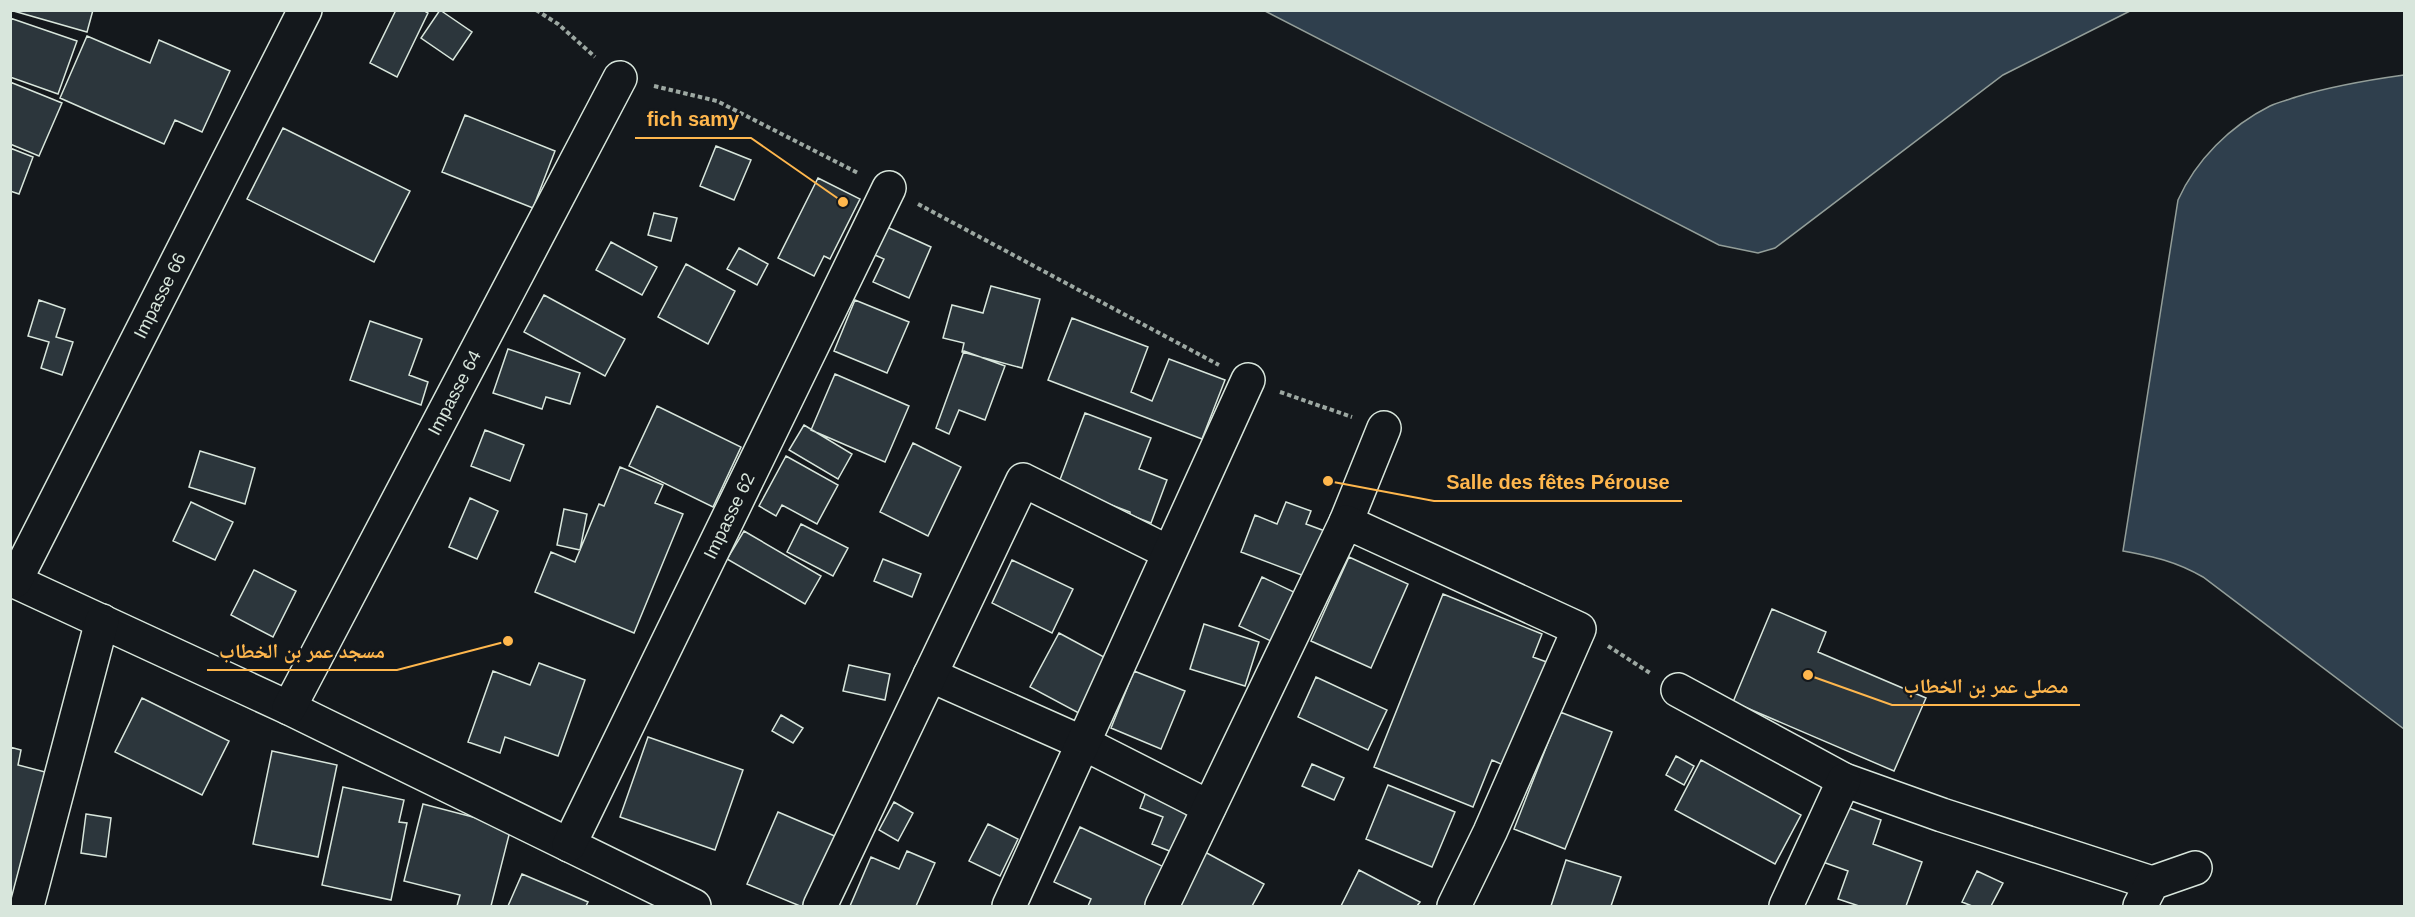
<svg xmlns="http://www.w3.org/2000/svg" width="2415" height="917" font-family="Helvetica,'Noto Naskh Arabic',sans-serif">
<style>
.water{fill:#2f3f4d;stroke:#939e99;stroke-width:1.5}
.building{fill:#2c363c;stroke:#d8e6dc;stroke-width:1.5}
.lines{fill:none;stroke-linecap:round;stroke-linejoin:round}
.minor-casing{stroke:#d8e6dc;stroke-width:36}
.path{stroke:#9da8a2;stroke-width:4;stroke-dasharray:4.5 3;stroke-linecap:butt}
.minor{stroke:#14181c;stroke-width:33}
.labels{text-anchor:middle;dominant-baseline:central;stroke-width:4.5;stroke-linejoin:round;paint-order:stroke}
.street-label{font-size:18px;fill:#d8e6dc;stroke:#14181c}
.leader{fill:none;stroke:#ffb74d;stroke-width:2}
.callout-dot{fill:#ffb74d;stroke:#14181c;stroke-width:2}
.callout-label{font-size:20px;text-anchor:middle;font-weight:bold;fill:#ffb74d;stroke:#14181c;stroke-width:4.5;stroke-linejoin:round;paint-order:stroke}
</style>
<rect width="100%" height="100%" fill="#14181c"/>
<!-- water -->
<path class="water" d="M1265,11h865l-127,64 -228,173 -17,5 -39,-8z
M2404,75v654l-201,-152c-28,-16 -48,-20 -80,-26l55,-351c18,-40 52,-74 92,-94 8,-4 18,-6 26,-9 36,-11 72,-17 108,-22z"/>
<!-- building -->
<path class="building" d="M10,10h83l-6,22z
M396,10h27l5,3 -31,64 -27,-14z
M440,10l32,22 -19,28 -32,-22z
M10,18l67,23 -19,53 -48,-17z
M87,36l63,27 9,-23 71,31 -28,61 -27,-12 -11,24 -104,-46z
M10,82l52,21 -23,53 -29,-12z
M465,115l90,36 -22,57 -91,-36z
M283,128l127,63 -36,71 -127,-63z
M716,146l35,14 -17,40 -34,-14z
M10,148l23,9 -14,37 -9,-3z
M818,178l42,21 -30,60 -6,-3 -10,20 -36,-18z
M654,213l23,5 -6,23 -23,-6z
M887,227l44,20 -22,51 -36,-16 11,-23 -9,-4z
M611,242l46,25 -15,28 -46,-25z
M739,248l29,16 -11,21 -30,-16z
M686,264l49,27 -27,53 -50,-27z
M991,286l49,13 -18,69 -60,-16 2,-9 -21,-5 9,-33 31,8z
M544,295l81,44 -20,37 -81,-44z
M39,300l26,9 -9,28 17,5 -11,33 -21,-7 8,-26 -21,-6z
M855,300l54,22 -22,51 -53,-22z
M1072,318l76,29 -17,45 21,9 17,-42 56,21 -23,59 -154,-59z
M370,321l52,18 -13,36 19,7 -7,23 -71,-25z
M508,349l72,24 -10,31 -24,-7 -4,12 -49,-16z
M964,351l41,15 -20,54 -26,-10 -10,24 -13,-6z
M835,374l74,32 -24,56 -74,-32z
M657,406l84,41 -28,60 -84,-41z
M1085,413l66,25 -12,31 28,11 -16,43 -21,-8v-3l-72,-27z
M804,425l48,29 -14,25 -49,-29z
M485,430l39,15 -14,36 -39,-15z
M913,443l48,24 -33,69 -48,-24z
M200,451l55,17 -10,36 -56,-17z
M786,456l52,29 -21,39 -35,-19 -6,11 -17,-10z
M620,467l43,18 -8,18 28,11 -49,119 -99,-41 16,-40 24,10 24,-58 5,2z
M470,498l28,13 -21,48 -28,-12z
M191,502l42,20 -18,38 -42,-19z
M1286,502l25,9 -5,13 19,7 -18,46 -66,-25 14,-37 22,9z
M564,509l23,5 -7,36 -23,-5z
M801,524l47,24 -15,28 -46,-24z
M744,531l77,45 -16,28 -78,-45z
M1349,557l59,27 -37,84 -60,-27z
M883,559l38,15 -9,23 -38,-16z
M1012,560l61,29 -21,44 -60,-30z
M254,570l42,21 -23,46 -42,-22z
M1262,577l34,16 -23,49 -34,-16z
M1443,594l99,40 -9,23 19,7 -42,104 -18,-8 -19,47 -99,-40z
M1772,609l54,23 -8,20 108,46 -32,73 -161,-69z
M1204,624l55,18 -14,44 -55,-17z
M1059,633l58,31 -29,54 -58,-31z
M539,663l46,17 -27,76 -53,-19 -5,16 -32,-11 25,-71 37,14z
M849,665l41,9 -5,26 -42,-9z
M1134,671l51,20 -24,58 -50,-21z
M1316,677l71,33 -19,40 -70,-33z
M142,698l87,43 -27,54 -87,-43z
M1560,712l52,20 -47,117 -51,-20z
M781,715l22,13 -10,15 -21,-12z
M648,737l95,33 -28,80 -95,-33z
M10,747l11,3 -3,15 35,9 -30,132h-13z
M272,751l65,14 -19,92 -65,-13z
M1676,756l18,10 -10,19 -18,-10z
M1701,760l100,55 -26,49 -100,-54z
M1312,764l32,14 -10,22 -32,-14z
M1388,785l67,27 -23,55 -66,-28z
M343,787l61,13 -5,22 8,1 -16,77 -69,-15z
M1146,792l49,19 -18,43 -25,-10 11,-27 -23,-9z
M894,802l19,11 -15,28 -19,-11z
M423,804l88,23 -20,79h-34l3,-11 -56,-14z
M1841,805l40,15 -8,24 49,18 -16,44h-47l-21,-7 10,-28 -28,-10z
M778,812l66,28 -28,66h-16l-53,-22z
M86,814l25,4 -5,39 -25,-4z
M988,824l30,15 -18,37 -31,-15z
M1080,827l84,40 -18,39h-58l3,-7 -37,-17z
M907,851l28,12 -19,43h-66l21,-49 28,12z
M1205,852l59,32 -12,22h-76z
M1566,860l55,17 -10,29h-60z
M1359,870l61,32 -3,4h-76z
M1977,871l26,12 -12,23h-19l-10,-4z
M522,874l66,28 -2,4h-78z"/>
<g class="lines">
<!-- minor casing -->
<g class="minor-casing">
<g id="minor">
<path d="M1346,522l38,-94"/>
<path d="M10,579l279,129 405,198"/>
<path id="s1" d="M15,581l290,-571"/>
<path d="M930,675l153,68 126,64"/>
<path d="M1678,690l166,90 98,35 210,68"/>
<path id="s2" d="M289,708l331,-630"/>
<path id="s3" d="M569,845l320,-657"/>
<path d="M27,906l75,-285"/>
<path d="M820,906l203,-426 145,72"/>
<path d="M1009,906l239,-526"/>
<path d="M1162,906l184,-384 233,107 -89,203 -36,74"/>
<path d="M1786,906l58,-126"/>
<path d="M2140,906l12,-23 43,-15"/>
</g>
</g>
<!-- path -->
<path class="path" d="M536,10l22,14 37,33
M654,86l63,15 141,72
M918,204l301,161
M1280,392l72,25
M1608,646l42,27"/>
<!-- minor -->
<use href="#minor" class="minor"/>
</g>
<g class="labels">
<!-- street labels -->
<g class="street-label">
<text stroke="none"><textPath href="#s1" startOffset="320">Impasse 66</textPath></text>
<text stroke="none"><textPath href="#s2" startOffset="356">Impasse 64</textPath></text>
<text stroke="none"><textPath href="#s3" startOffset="366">Impasse 62</textPath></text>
</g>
</g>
<!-- callouts -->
<path class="leader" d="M843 202L751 138H635M1328 481L1434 501H1682M508 641L397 670H207M1808 675L1892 705H2080"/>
<g class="callout-dot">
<circle cx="843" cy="202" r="6"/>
<circle cx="1328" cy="481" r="6"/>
<circle cx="508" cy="641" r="6"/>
<circle cx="1808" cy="675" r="6"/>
</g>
<g class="callout-label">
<text x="693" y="126">fich samy</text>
<text x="1558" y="489">Salle des fêtes Pérouse</text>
<text x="302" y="658">مسجد عمر بن الخطاب</text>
<text x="1986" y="693">مصلى عمر بن الخطاب</text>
</g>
<!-- border -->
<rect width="2415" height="917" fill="none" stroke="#d8e6dc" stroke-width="24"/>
</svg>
